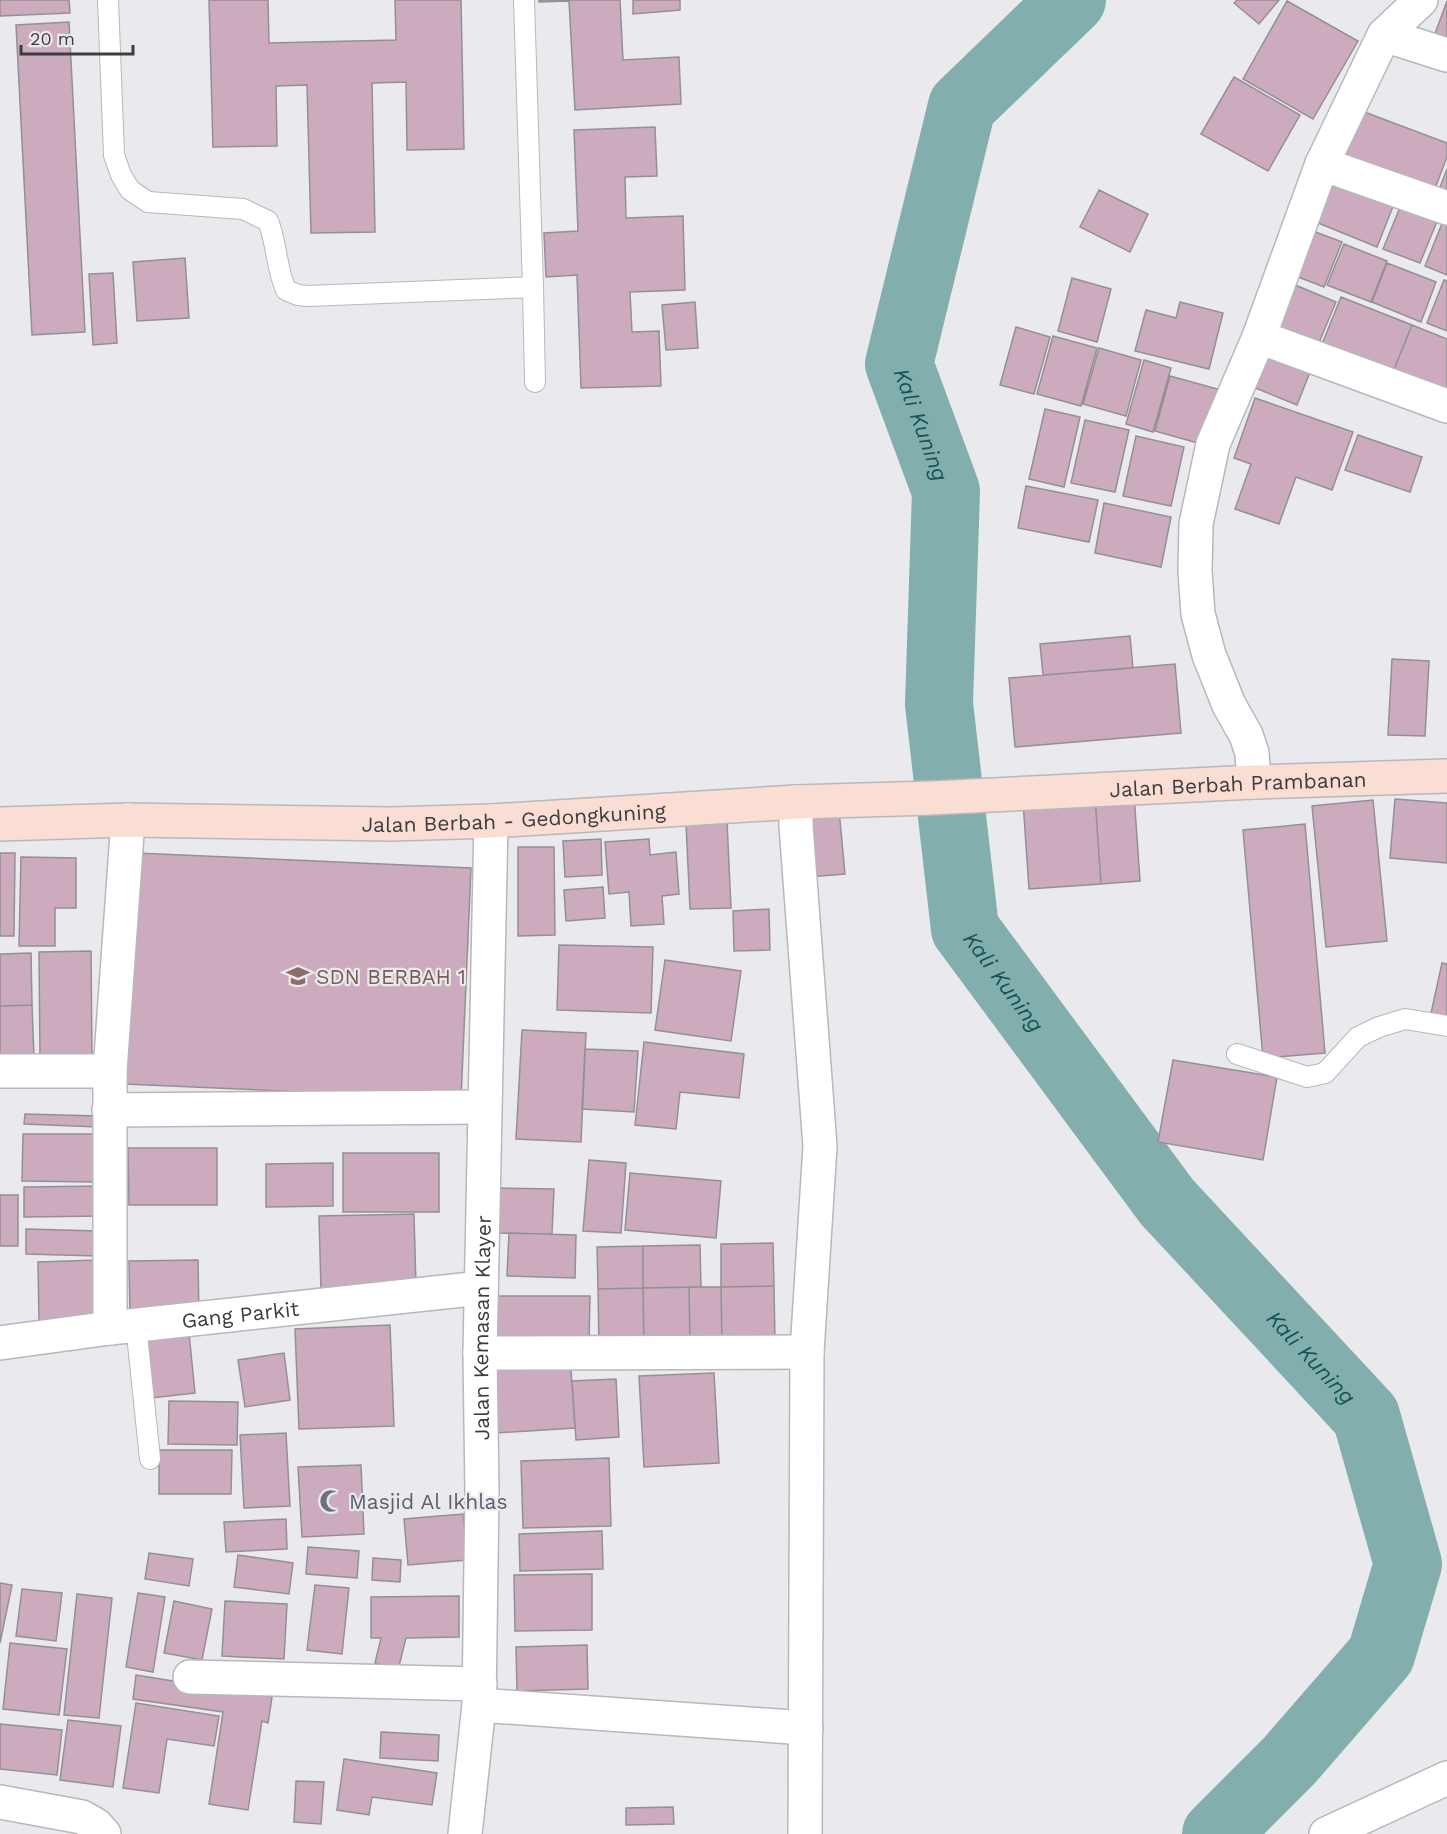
<svg xmlns="http://www.w3.org/2000/svg" width="1447" height="1834" font-family="'Work Sans',sans-serif">
<style>
.lines{fill:none;stroke-linecap:round;stroke-linejoin:round}
.river{stroke:#83aeae;stroke-width:68}
.building{fill:#ccabbe;stroke:#949092;stroke-width:1.5}
.service-casing{stroke:#b8b7bc;stroke-width:22}
.minor-casing{stroke:#b8b7bc;stroke-width:36}
.secondary-casing{stroke:#b8b7bc;stroke-width:36}
.service{stroke:#fff;stroke-width:20}
.minor{stroke:#fff;stroke-width:33}
.secondary{stroke:#faddd3;stroke-width:33}
.labels{text-anchor:middle;dominant-baseline:central;stroke-width:4.5;stroke-linejoin:round;paint-order:stroke}
.street-label{font-size:21px;fill:#3d3c3e;stroke:#eae9ee}
.education-label{font-size:21px;fill:#785e54;stroke:#eae9ee;text-anchor:start}
.worship-label{font-size:21px;fill:#5b616d;stroke:#eae9ee;text-anchor:start}
.water-label{font-size:22px;font-style:italic;fill:#155354;stroke:#eae9ee}
</style>
<rect width="100%" height="100%" fill="#eae9ee"/>
<g class="lines">
<!-- river -->
<path class="river" id="s1" d="M1072,0l-110,106 -63,258 47,127 -7,213 26,225 202,273 199,214 42,148 -27,91 -92,106 -73,73"/>
</g>
<!-- building -->
<path class="building" d="M0,0h69l1,13 -70,3z
M209,0h59l1,43 127,-3 -1,-40h66l3,149 -57,1 -1,-68 -34,1 3,149 -64,1 -4,-148 -31,1 1,60 -64,1z
M539,0h81l3,60 56,-3 2,47 -106,6 -6,-109 -30,1z
M633,0h47v10l-47,4z
M1237,0h42l-20,24 -25,-21z
M1287,1l71,40 -45,78 -70,-40z
M1447,1v46l-15,-5z
M69,22l16,310 -53,3 -16,-310z
M1234,77l66,38 -32,56 -67,-37z
M1359,110l88,33v14l-16,42 -93,-34z
M655,127l2,49 -32,1 1,41 57,-2 2,74 -55,2 2,40 27,-1 2,55 -80,2 -4,-113 -31,2 -2,-44 34,-2 -4,-101z
M1447,169v35l-12,-4z
M1328,178l66,26 -17,43 -66,-27z
M1099,190l49,24 -18,38 -50,-25z
M1401,205l37,14 -18,44 -37,-14z
M1443,221l4,2v52l-22,-9z
M1305,228l37,14 -18,45 -36,-14z
M1344,244l43,17 -16,41 -44,-17z
M185,258l4,60 -52,3 -4,-59z
M1387,263l49,19 -15,40 -49,-20z
M113,273l4,70 -24,2 -4,-71z
M1072,278l39,11 -14,53 -39,-11z
M1283,280l53,22 -18,43 -52,-21z
M1444,280l3,1v50l-20,-8z
M1341,297l71,28 -19,47 -71,-28z
M695,302l3,46 -32,2 -4,-45z
M1180,302l43,11 -14,56 -74,-18 11,-41 30,8z
M1412,325l35,14v55l-54,-22z
M1016,327l34,10 -16,57 -34,-9z
M1053,336l44,12 -16,58 -44,-12z
M1263,347l49,20 -15,38 -49,-20z
M1099,348l42,12 -15,56 -43,-12z
M1144,360l27,8 -18,64 -27,-8z
M1170,376l51,14 -16,55 -50,-14z
M1255,398l98,34 -21,58 -36,-13 -17,47 -44,-15 16,-45 -17,-6z
M1045,409l35,8 -16,70 -35,-8z
M1085,420l44,10 -14,62 -44,-9z
M1358,435l64,22 -12,35 -65,-22z
M1136,436l48,11 -13,59 -48,-10z
M1026,486l72,14 -9,42 -71,-14z
M1104,503l67,14 -10,50 -66,-14z
M1130,636l3,32 -90,7 -3,-31z
M1392,659l37,2 -4,75 -37,-1z
M1175,664l6,69 -166,14 -6,-69z
M1134,794l6,87 -39,3 -6,-87z
M1095,797l6,87 -72,5 -6,-88z
M1395,799l52,4v60l-57,-5z
M1373,800l14,141 -61,6 -14,-141z
M839,810l6,64 -37,3 -5,-64z
M727,821l4,87 -41,1 -4,-86z
M1305,824l20,229 -62,5 -20,-228z
M601,839l1,36 -37,2 -2,-36z
M649,839l1,16 26,-3 3,42 -17,2 2,28 -33,2 -2,-34 -20,2 -4,-52z
M518,847h36l1,88 -37,1z
M0,853h15l-1,83h-14z
M136,853l335,15 -10,231 -336,-15z
M21,857l55,1v50h-21v38h-36z
M603,887l2,31 -39,3 -2,-31z
M769,909l1,41 -36,1 -1,-40z
M559,945l94,2 -2,66 -94,-3z
M91,951l1,106h-52l-1,-105z
M31,953l1,52 -32,1v-52z
M665,960l76,11 -10,70 -76,-11z
M1442,963l5,1v57l-17,-3z
M32,1005l2,52 -34,1v-52z
M522,1030l64,3 -5,109 -65,-3z
M644,1042l100,12 -5,44 -59,-6 -4,37 -41,-4z
M585,1049l53,2 -4,61 -52,-3z
M1173,1060l104,17 -14,83 -105,-18z
M25,1114l73,2v11l-74,-3z
M23,1134h71v48l-72,-1z
M128,1148h89v57h-88z
M343,1153h96v59h-96z
M589,1160l37,3 -5,70 -38,-2z
M333,1163v43l-67,1v-43z
M630,1173l91,8 -5,57 -91,-8z
M100,1186l1,30 -77,1v-30z
M493,1188l61,1 -2,45 -61,-1z
M0,1195h18v51h-18z
M414,1214l2,73 -95,3 -2,-74z
M26,1229l72,2 -1,25 -71,-2z
M509,1233l67,2 -1,43 -68,-2z
M773,1243l1,43 -53,1v-43z
M700,1245l1,42 -58,1v-42z
M643,1246v42l-45,1 -1,-42z
M98,1260l2,59 -61,2 -1,-59z
M198,1260l1,57 -69,1 -1,-57z
M774,1286l1,57 -53,2 -1,-58z
M689,1287h32l1,58h-32z
M689,1287l1,58 -46,1 -1,-58z
M643,1288l1,58 -45,1 -1,-58z
M489,1296h101l-1,46 -101,-1z
M390,1325l4,101 -95,3 -4,-100z
M189,1333l6,60 -44,5 -6,-60z
M284,1353l6,47 -45,7 -7,-47z
M570,1356l5,72 -80,5 -5,-73z
M714,1373l5,90 -75,4 -5,-91z
M616,1379l3,58 -43,3 -4,-59z
M169,1401l69,1 -1,43 -69,-1z
M286,1433l4,73 -46,2 -4,-73z
M159,1450h73l-1,44h-72z
M609,1458l2,68 -88,2 -2,-67z
M361,1465l3,69 -62,3 -4,-70z
M463,1514l4,46 -59,5 -4,-46z
M286,1519l1,30 -61,3 -2,-30z
M602,1531l1,38 -83,2 -1,-37z
M308,1547l51,4 -2,27 -51,-4z
M149,1553l44,6 -4,27 -44,-7z
M238,1555l55,8 -4,31 -55,-7z
M373,1558l28,2 -1,22 -28,-2z
M592,1574v56l-77,1 -1,-56z
M0,1583l12,2 -12,58z
M315,1585l34,3 -7,66 -35,-4z
M22,1589l40,4 -6,48 -40,-5z
M138,1593l27,4 -12,75 -27,-5z
M77,1594l35,4 -13,120 -35,-3z
M459,1596v41l-53,1 -8,32 -23,-7 6,-25h-10v-41z
M174,1601l38,8 -10,51 -38,-7z
M225,1601l62,3 -3,55 -62,-3z
M10,1643l57,6 -8,66 -56,-6z
M587,1645l1,44 -71,2 -1,-44z
M136,1675l136,22 -4,26 -6,-2 -14,89 -39,-6 14,-92 -90,-13z
M136,1703l83,13 -5,30 -47,-7 -8,54 -36,-5z
M68,1720l53,6 -8,61 -53,-7z
M0,1724l62,6 -5,45 -57,-6z
M381,1732l58,3 -1,26 -58,-3z
M344,1759l93,14 -5,32 -60,-8 -3,18 -32,-5z
M296,1781l28,1 -3,42 -27,-2z
M673,1807l1,17 -48,1v-17z"/>
<g class="lines">
<!-- service casing -->
<g class="service-casing">
<path id="service" d="M108,0l6,155 7,20 9,15 18,12 95,7 25,12c9,22 8,47 18,69l12,5 10,1 225,-9 -9,-287
M533,287l2,95
M1237,1054l70,23 18,-4 33,-36 21,-10 26,-8 42,7
M136,1325l14,134"/>
</g>
<!-- minor casing -->
<g class="minor-casing">
<g id="minor">
<path d="M1384,35l37,-35"/>
<path d="M1322,164l125,44"/>
<path d="M1259,337l188,69"/>
<path d="M1254,782l-2,-29 -6,-18 -17,-30 -20,-50 -11,-41 -3,-43 1,-47 17,-80 46,-107 63,-173 62,-129 63,20"/>
<path d="M796,802v24l24,320 -13,206 -2,482"/>
<path d="M0,1071h110"/>
<path d="M109,1110l374,-3"/>
<path d="M110,1328v-257l18,-251"/>
<path id="s2" d="M0,1343l110,-15 371,-40"/>
<path d="M480,1353l327,-1"/>
<path d="M190,1677l290,7"/>
<path d="M479,1705l327,23"/>
<path d="M0,1802l82,15 14,8 8,9"/>
<path id="s3" d="M465,1834l14,-129 3,-213 -2,-139 11,-532"/>
<path d="M1326,1834l121,-56"/>
</g>
</g>
<!-- secondary casing -->
<g class="secondary-casing">
<g id="secondary">
<path id="s4" d="M0,824l128,-4 264,4 99,-3 305,-19 135,-4 323,-16 193,-6"/>
</g>
</g>
<!-- service -->
<use href="#service" class="service"/>
<!-- minor -->
<use href="#minor" class="minor"/>
<!-- secondary -->
<use href="#secondary" class="secondary"/>
</g>
<!-- icons -->
<defs>
<g id="school-bare" transform="scale(1.8)"><path d="M0-5L7-2L0 1L-7-2ZM-4 1L0 2.5L4 1V4Q0 6-4 4Z" fill="#8d6e63" stroke="#eae9ee" stroke-width="2.5" paint-order="stroke"/></g>
<g id="mosque-bare" transform="scale(1.8)"><path d="M3.5-4.9A6 6 0 1 0 3.5 4.9A5 5 0 1 1 3.5-4.9Z" fill="#6b7280" stroke="#eae9ee" stroke-width="2.5" paint-order="stroke"/></g>
</defs>
<g fill-rule="evenodd">
<use href="#school-bare" x="298" y="976"/>
<use href="#mosque-bare" x="331" y="1501"/>
</g>
<g class="labels">
<!-- street labels -->
<g class="street-label">
<text stroke="none"><textPath href="#s4" startOffset="1239">Jalan Berbah Prambanan</textPath></text>
<text stroke="none"><textPath href="#s4" startOffset="514">Jalan Berbah - Gedongkuning</textPath></text>
<text stroke="none"><textPath href="#s2" startOffset="242">Gang Parkit</textPath></text>
<text stroke="none"><textPath href="#s3" startOffset="507">Jalan Kemasan Klayer</textPath></text>
</g>
<!-- education labels -->
<g class="education-label">
<text x="316" y="976">SDN BERBAH 1</text>
</g>
<!-- worship labels -->
<g class="worship-label">
<text x="349" y="1501">Masjid Al Ikhlas</text>
</g>
<!-- water labels -->
<g class="water-label">
<text stroke="none"><textPath href="#s1" startOffset="483">Kali Kuning</textPath></text>
<text stroke="none"><textPath href="#s1" startOffset="1059">Kali Kuning</textPath></text>
<text stroke="none"><textPath href="#s1" startOffset="1545">Kali Kuning</textPath></text>
</g>
</g>
<!-- scale -->
<path d="M21 45v9h112v-9" fill="none" stroke="#3d3c3e" stroke-width="3"/>
<text x="30" y="45" font-size="18" fill="#3d3c3e" stroke="#eae9ee" stroke-width="4.5" paint-order="stroke">20 m</text>
</svg>
